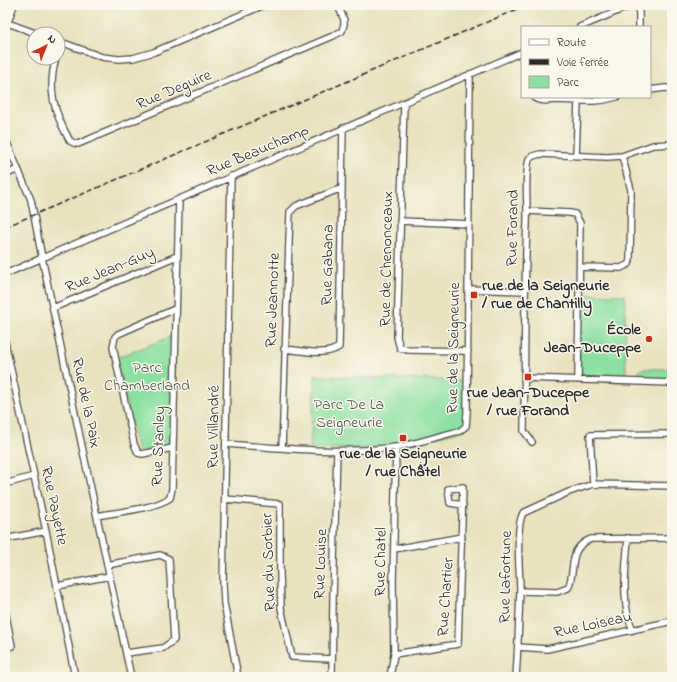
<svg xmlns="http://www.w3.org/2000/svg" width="677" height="682" font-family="'Indie Flower',sans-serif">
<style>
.green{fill:#8ce0a2;stroke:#5c8666}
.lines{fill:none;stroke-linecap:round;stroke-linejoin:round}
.minor-casing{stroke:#484641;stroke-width:8}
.minor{stroke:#fff;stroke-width:5.5}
.rail{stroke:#2b2b2b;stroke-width:1.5;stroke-dasharray:6 3;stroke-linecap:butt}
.poi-dot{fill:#c8321e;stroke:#fbf7ec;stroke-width:1.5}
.labels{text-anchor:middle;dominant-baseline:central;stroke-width:3;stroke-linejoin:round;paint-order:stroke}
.street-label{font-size:16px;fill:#2b2b2b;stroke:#fbf7ec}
.poi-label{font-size:16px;font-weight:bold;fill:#2b2b2b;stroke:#fbf7ec}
.park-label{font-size:16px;fill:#435849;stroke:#fbf7ec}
</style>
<rect width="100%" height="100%" fill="#fbf7ec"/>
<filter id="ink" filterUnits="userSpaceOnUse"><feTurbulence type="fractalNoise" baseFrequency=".025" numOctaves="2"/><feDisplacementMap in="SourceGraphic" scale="8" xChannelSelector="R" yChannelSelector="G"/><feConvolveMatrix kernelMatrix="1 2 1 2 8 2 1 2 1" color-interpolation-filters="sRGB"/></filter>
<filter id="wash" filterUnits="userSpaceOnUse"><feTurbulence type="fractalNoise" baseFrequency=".012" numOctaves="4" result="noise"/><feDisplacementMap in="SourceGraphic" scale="16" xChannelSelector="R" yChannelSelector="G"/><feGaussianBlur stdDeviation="0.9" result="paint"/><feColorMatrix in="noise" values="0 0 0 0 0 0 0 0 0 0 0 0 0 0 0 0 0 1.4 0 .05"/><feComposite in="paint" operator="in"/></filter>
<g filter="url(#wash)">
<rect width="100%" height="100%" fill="#e9e2bf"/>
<!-- green -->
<path class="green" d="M580,294l45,1 1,87 -48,-2z
M175,335l-2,113 -35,4 -22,-94z
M643,369h29v11l-31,-1 -3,-5 1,-3z
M315,376l152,5v33l-4,16 -74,18 -79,1z"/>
</g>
<g filter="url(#ink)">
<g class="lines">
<!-- minor casing -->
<g class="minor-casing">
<path id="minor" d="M5,22l33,12
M580,27l52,-22
M639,27v-22
M5,30l9,-25
M58,41l44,16 17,2 14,-1 21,-6 110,-47
M58,53l4,-10
M56,58c-9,31 -2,55 14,83l4,2 4,1 255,-108 9,-5 2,-7v-4l-6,-15
M650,90l15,-2 7,1
M533,97c8,6 18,3 28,3 21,1 35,3 56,-3
M404,103l-7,234 3,11 8,2 60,1
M5,138l26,62 11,58 89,419
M576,156l2,-55
M5,175l13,-6
M231,176l-8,407 1,20 14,74
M528,211l42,2 5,1 5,9 -2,157
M400,221l69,3
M580,267l41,1 8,-4 1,-5 1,-69 -9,-34
M5,274l517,-222
M468,289l57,2
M53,308l124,-52
M5,342l41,189 29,146
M284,349c17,1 40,8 55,-2l4,-219
M525,378l147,5
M532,442l-8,-11c1,-69 0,-138 3,-208 1,-21 -3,-43 2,-64l4,-3 7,-2 67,3 15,-1 31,-11 19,-1
M226,444c54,4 109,10 162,4 23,-2 49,-12 72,-17l6,-5 1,-13 3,-339
M173,448l-31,6 -4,-1 -4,-9 -21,-97 2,-10 3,-3 57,-25
M282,448l8,-236 6,-6 46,-18
M5,484l29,-8
M593,484l-3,-49 82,-1
M225,499l55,5v69l1,35 11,49 40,2
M97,516c21,-4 56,-7 73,-18l2,-9 7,-290
M628,538c-2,30 -8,64 5,92
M5,539l41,-8
M394,549l68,-12
M107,565l53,-10 9,4 5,81 -11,8 -37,5
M57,586l53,-10
M520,591l37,1 11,-4c9,-19 -2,-39 23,-49l81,-1
M5,611l7,35 -7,1
M518,647l29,2 125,-28
M394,654l64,-10 5,-157 -15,2 2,14 13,2
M332,677l1,-78 4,-148
M390,677l4,-23 -1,-72 3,-135
M516,677c2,-29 3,-58 4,-87 0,-18 -5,-62 3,-77l46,-21 24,-8 79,2"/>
</g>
<!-- minor -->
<use href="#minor" class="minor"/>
<!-- rail -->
<path class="rail" d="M5,227l522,-222"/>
</g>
</g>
<!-- markers -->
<g class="poi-dot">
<rect x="470" y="291" width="8" height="8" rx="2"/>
<circle cx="649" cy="339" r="4"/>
<rect x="524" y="373" width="8" height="8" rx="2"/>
<rect x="399" y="434" width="8" height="8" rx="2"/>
</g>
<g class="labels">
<!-- street labels -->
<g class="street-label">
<text transform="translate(174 90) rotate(-23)">Rue Deguire</text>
<text transform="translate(258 151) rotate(-23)">Rue Beauchamp</text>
<text transform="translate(513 228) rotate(-89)">Rue Forand</text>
<text transform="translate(387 259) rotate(-89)">Rue de Chenonceaux</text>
<text transform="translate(328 265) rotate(-89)">Rue Gabana</text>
<text transform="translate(110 270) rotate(-23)">Rue Jean-Guy</text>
<text transform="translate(273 300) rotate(-88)">Rue Jeannotte</text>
<text transform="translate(454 348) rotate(-89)">Rue de la Seigneurie</text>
<text transform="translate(86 403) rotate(78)">Rue de la Paix</text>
<text transform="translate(214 427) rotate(-89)">Rue Villandré</text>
<text transform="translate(159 446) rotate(-88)">Rue Stanley</text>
<text transform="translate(54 506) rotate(78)">Rue Payette</text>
<text transform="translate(269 562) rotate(-92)">Rue du Sorbier</text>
<text transform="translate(381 562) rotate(-89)">Rue Chatel</text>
<text transform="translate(321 564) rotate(-88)">Rue Louise</text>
<text transform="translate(506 577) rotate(-89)">Rue Lafortune</text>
<text transform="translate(446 597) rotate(-86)">Rue Chartier</text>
<text transform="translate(593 625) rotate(-12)">Rue Loiseau</text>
</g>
<!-- poi labels -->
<g class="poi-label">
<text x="482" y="286" text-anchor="start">rue de la Seigneurie<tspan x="482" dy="18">/ rue de Chantilly</tspan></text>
<text x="641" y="330" text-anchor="end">École<tspan x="641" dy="18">Jean-Duceppe</tspan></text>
<text x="528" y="393">rue Jean-Duceppe<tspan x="528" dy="18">/ rue Forand</tspan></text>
<text x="403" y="454">rue de la Seigneurie<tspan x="403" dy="18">/ rue Châtel</tspan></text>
</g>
<!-- park labels -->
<g class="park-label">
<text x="147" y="368">Parc<tspan x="147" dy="18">Chamberland</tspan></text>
<text x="349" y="405">Parc De La<tspan x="349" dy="18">Seigneurie</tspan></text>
</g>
</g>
<!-- margin -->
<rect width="677" height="682" fill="none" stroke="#fbf7ec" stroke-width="20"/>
<!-- legend -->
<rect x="521" y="26" width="130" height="72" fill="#fbf7ec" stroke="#a8a59f"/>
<rect x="529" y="39" width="20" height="6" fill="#ffffff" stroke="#a8a59f"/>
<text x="557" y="46" font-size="12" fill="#2b2b2b">Route</text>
<rect x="529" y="59" width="20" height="6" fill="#2b2b2b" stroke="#a8a59f"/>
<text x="557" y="66" font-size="12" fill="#2b2b2b">Voie ferrée</text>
<rect x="529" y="76" width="20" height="12" fill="#8ce0a2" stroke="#a8a59f"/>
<text x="557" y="86" font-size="12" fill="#2b2b2b">Parc</text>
<!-- north arrow -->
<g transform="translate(46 46) rotate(43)"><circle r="19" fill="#fbf7ec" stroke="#a8a59f"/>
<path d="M0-3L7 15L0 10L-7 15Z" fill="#c8321e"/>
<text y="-6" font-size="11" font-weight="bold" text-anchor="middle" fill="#2b2b2b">N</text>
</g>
</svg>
